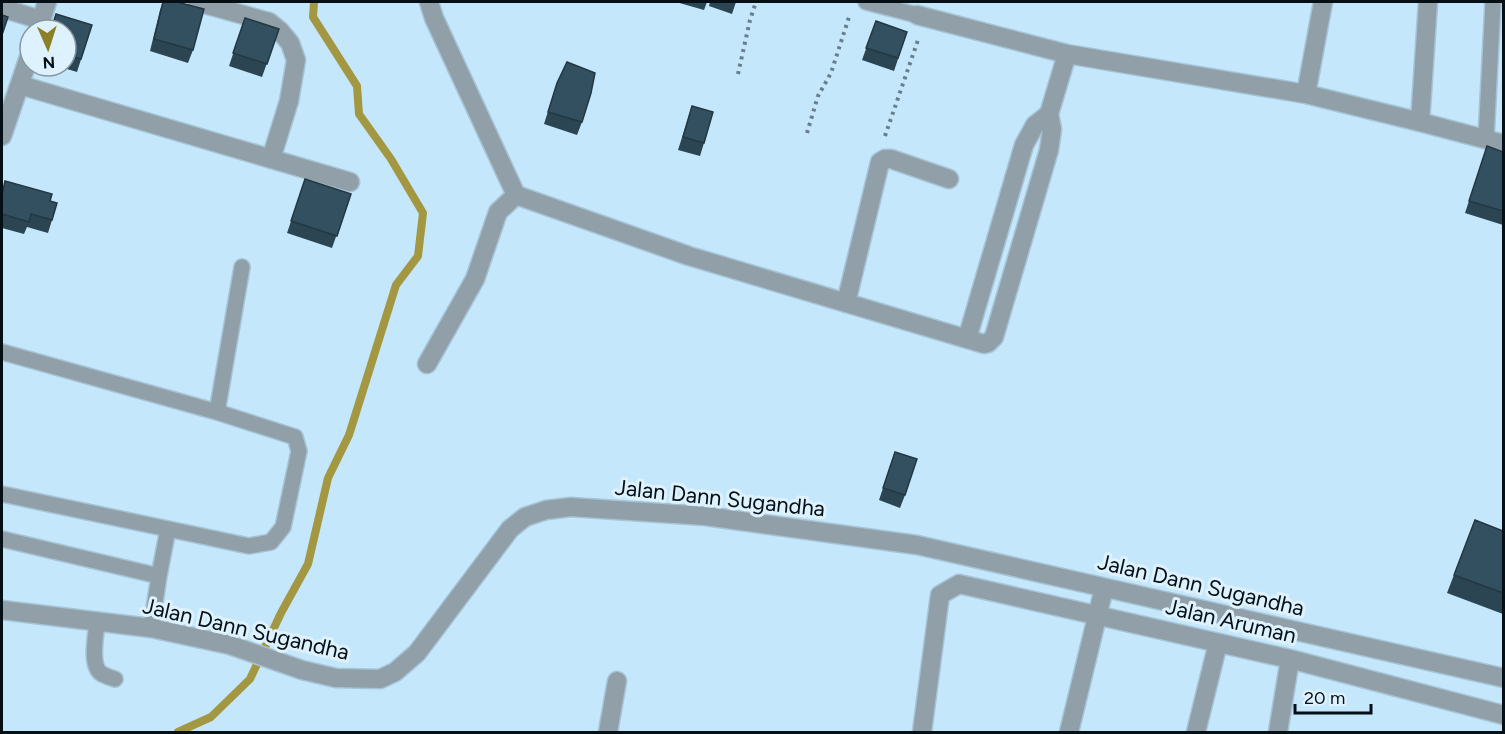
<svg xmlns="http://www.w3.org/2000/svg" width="1505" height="734" font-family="Figtree,sans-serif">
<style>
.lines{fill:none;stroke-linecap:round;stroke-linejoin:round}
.stream{stroke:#a49742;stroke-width:8}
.service-casing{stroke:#a6c4d6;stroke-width:18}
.minor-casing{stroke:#a6c4d6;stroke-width:21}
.path{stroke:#687f8d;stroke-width:4;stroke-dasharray:3 4.5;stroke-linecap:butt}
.service{stroke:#91a0a8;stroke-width:15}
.minor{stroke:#91a0a8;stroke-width:18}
.wall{fill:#2b4553}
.building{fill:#325060;stroke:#233843;stroke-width:1.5}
.labels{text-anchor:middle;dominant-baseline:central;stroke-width:6;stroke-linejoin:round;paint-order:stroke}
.street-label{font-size:22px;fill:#040f16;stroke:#def2fe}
</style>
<rect width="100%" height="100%" fill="#c5e7fb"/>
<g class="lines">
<!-- stream -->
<path class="stream" d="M178,732l33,-15 39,-38 31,-66 27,-49 20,-86 21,-43 47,-150 22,-29 5,-43 -32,-54 -32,-45 -2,-28 -44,-69 1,-15"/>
<!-- service casing -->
<g class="service-casing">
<path id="service" d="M866,2l51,13
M1486,139l7,-137
M2,352l215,60 78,25 4,14 -16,76 -12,15 -22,4 -247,-52
M217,412l25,-145
M2,539l157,37 9,-47
M97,622c-1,14 -8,44 5,52 4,2 9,4 13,5
M151,628l8,-52"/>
</g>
<!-- minor casing -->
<g class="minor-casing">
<path id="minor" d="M197,2l72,20 11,9 10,12 6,17 -7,41 -18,58
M429,2l5,16 82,177 173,61 295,88 4,-1 6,-6 55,-187 3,-21 -3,-15 18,-60
M2,8l39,12
M917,15l150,39 239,40 114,28 84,22
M38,30l9,-28
M20,85l330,97
M1306,94l17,-92
M1420,122l8,-120
M2,136l28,-82
M846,303l34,-141 5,-3h6l58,20
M967,339l57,-194 11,-20 14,-11
M427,364l48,-85 23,-67 18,-17
M2,610l149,18 79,17 72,25 34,8 44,1 15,-7 22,-19 93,-124 15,-12 21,-7 25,-3 134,9 212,29 587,133
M608,732l9,-51
M922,732l18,-137 19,-11 331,75 214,56
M1069,732l35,-144
M1196,732l22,-89
M1278,732l12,-73"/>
</g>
<!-- path -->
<path class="path" d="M738,74l12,-54 6,-18
M807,133l11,-37 13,-23 19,-59
M885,136l34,-99"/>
<!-- service -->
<use href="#service" class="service"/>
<!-- minor -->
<use href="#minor" class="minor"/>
</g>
<!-- wall -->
<path class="wall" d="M163,2l30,48 -5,13 -38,-12 10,-41z
M676,2h31l-3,8z
M710,2h26l-4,12 -23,-8z
M56,14l36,11 -15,47 -20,-6h9v-36h-15z
M245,18l34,11 -17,48 -33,-11z
M876,21l31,11 -13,39 -32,-11z
M557,83l25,39 -5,13 -33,-11z
M692,106l12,37 -4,13 -22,-6z
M1487,146l16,6v73l-38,-12z
M5,181l45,20 2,19 -4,13 -21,-6 -3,7 -22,-6v-36z
M301,192l50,2 -19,54 -45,-15z
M895,452l10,43 -5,13 -21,-8z
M1475,520l28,11v83l-56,-21z"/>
<!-- building -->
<path class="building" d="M163,2h14l27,7 -11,41 -39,-11z
M56,14l36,11 -11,34 -15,-4v-25h-15z
M2,15l6,2 -6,18z
M245,18l34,11 -12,35 -34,-11z
M876,21l31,11 -9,26 -32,-10z
M567,62l28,11 -4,20 -9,29 -34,-10 9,-29z
M692,106l21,6 -9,31 -21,-6z
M1487,146l16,6v59l-34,-10z
M305,179l46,15 -14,42 -46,-15z
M5,181l47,13 -2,7 7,2 -5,17 -21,-6 -2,8 -27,-8v-19z
M895,452l22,7 -12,36 -22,-7z
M1475,520l28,11v62l-49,-18z"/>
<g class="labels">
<!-- street labels -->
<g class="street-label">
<text transform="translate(720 498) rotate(6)">Jalan Dann Sugandha</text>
<text transform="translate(1201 585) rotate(13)">Jalan Dann Sugandha</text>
<text transform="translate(1231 621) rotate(13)">Jalan Aruman</text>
<text transform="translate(246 629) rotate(13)">Jalan Dann Sugandha</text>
</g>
</g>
<!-- border -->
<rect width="1505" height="734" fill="none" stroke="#040f16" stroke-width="6"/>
<!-- north arrow -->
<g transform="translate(48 48) rotate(177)"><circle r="28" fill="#def2fe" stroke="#8797a1" stroke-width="1.5"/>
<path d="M0-4.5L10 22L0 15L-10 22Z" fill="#8c7f26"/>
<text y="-9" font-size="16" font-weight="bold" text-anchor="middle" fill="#040f16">N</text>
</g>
<!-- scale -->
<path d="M1295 704v9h76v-9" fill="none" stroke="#040f16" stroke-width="3"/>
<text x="1304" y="704" font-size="18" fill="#040f16" stroke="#def2fe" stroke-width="4.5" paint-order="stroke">20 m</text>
</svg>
